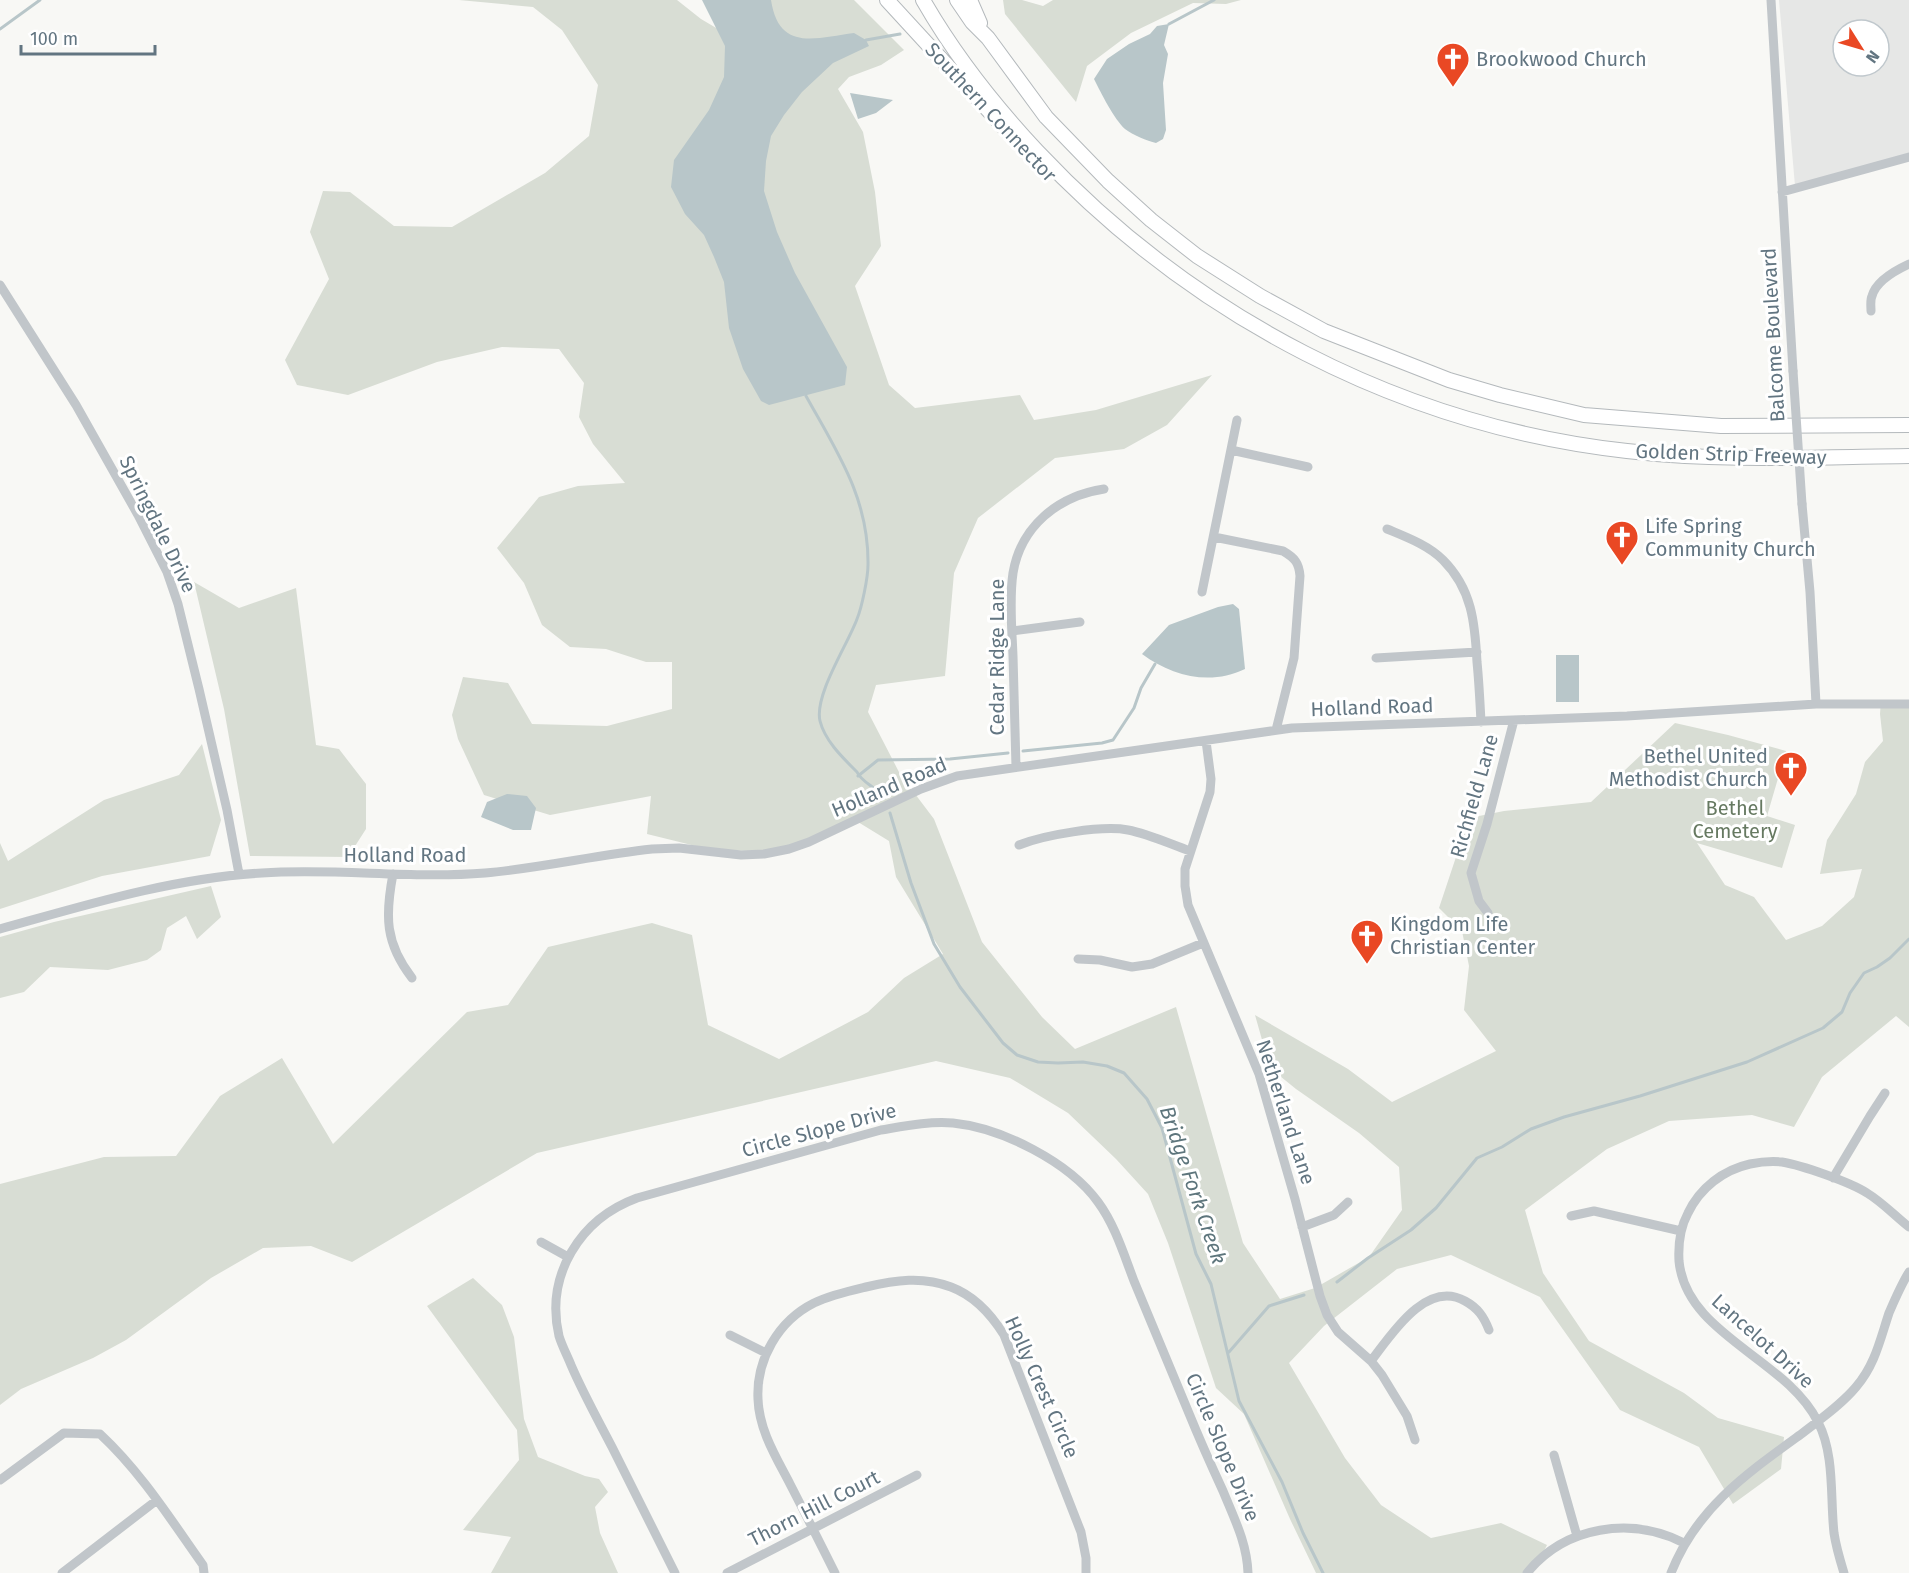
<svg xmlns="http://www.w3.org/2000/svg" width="1909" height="1573" font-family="'Fira Sans',sans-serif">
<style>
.built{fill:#e6e7e6;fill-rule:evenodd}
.green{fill:#d8ddd4}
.water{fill:#b8c6c9}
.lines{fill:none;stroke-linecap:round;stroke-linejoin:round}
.stream{stroke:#b8c6c9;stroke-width:3}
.highway-casing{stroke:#b4b9bc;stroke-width:16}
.minor{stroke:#c1c6ca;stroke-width:9}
.highway{stroke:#fff;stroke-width:14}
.minor-bridge{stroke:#c1c6ca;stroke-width:9}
.labels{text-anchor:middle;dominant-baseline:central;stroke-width:6;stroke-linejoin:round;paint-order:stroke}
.poi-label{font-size:20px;fill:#627581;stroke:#fff;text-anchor:start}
.street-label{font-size:20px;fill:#627581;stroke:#fff}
.park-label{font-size:20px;fill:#667961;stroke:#fff}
.water-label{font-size:21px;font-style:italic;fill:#5d757c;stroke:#fff}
</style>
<rect width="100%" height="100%" fill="#f8f8f5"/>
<!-- built -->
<path class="built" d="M1779,0h130v154l-114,32zM1843,30h36v36h-36z"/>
<!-- green -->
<path class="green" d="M459,0h218l24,19 22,13 26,-32h105l50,50 -23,15 -32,12 -11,12 25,43 12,60 6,54 -26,40 34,99 26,23 105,-13 14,25 62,-10 116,-35 -45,50 -43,24 -69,9 -77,60 -24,55 -9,103 -69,9 -8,27 32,62 34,45 48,123 60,75 33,32 101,-42 67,236 37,56 35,-11 54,-31 33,-47 -3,-43 -40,-34 -63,-44 -26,-21 -15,-53 93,54 44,33 104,-51 -32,-41 5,-44 -7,-35 -23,-23 30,-90 35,-7 87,-9 84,-79 53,12 58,16 -19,65 28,9 -13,43 -85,-25 28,42 29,12 32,43 36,-14 32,-29 8,-28 -42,5 7,-34 29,-46 9,-32 18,-21 -3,-27 1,-14 28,6v321l-13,-11 -74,61 -28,50 -42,-12 -83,6 -62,28 -82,61 18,63 46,68 95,52 34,25 66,19 -3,32 -48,35 -34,-57 -79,-37 -80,-113 -89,-42 -54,14 -73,57 -35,37 56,95 36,47 50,33 70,-15 46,22 -14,28h-217l-26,-54 -46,-105 -28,-26 -48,-145 -20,-49 -32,-35 -48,-46 -58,-35 -74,-17 -399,92 -185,109 -41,-16 -48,2 -52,30 -85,62 -33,18 -72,31 -21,16v-221l104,-27 72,-1 44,-60 62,-38 51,86 134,-132 41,-7 40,-58 104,-24 40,12 16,90 71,34 89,-47 36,-34 39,-24 -47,-77 -7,-36 -31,-19 -67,30 -79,-2 -65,-16 4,-38 -101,19 -66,-20 -26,-56 -6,-24 11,-38 45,6 24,41 75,2 65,-17v-47h-26l-40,-13 -36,-2 -28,-22 -18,-42 -27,-35 42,-51 39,-11 47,-3 -32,-39 -14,-27 5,-34 -25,-34 -57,-2 -65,15 -89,33 -51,-10 -12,-25 44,-81 -19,-47 13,-41 27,1 44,34 58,1 93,-54 44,-37 9,-51 -36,-55 -29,-23z
M1003,0h19l21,6 10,-6h188l-15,4 -33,-1 -62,30 -44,33 -11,36 -71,-88z
M194,582l45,26 57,-20 20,157 23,4 27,35v45l-18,28 -98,-1 -26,-147z
M202,744l19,76 -11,36 -108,20 -102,33v-66l8,18 96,-61 75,-25z
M211,886l10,31 -24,22 -11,-23 -19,12 -6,22 -14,10 -39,10 -58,-3 -26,25 -24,6v-61l54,-15z
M473,1278l29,27 12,32 10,82 14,38 47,19 14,3 9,13 -13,15 5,26 18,40h-127l20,-36 -48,-7 56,-70 -2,-30 -90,-124z"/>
<!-- water -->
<path class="water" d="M702,0h69c8,52 44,38 83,33l12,7 3,6 -36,17 -31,29 -18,23 -13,21 -5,25 -2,30 13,41 18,41 52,94 -2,18 -76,20 -8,-4 -18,-32 -14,-41 -5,-46 -10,-25 -10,-22 -19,-21 -14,-27 3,-27 35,-50 15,-33 1,-31z
M1169,24l-5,21 4,9 -5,29 3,47 -3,9 -7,4c-9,-2 -23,-8 -31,-14 -11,-10 -24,-36 -31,-50l13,-20 22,-15 21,-10 7,-8z
M850,93l43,7 -17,13 -18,6z
M1233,604l6,5 6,60c-35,17 -73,7 -103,-15l27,-29 49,-18z
M1556,655h23v47h-23z
M507,794l20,2 9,12 -5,22h-18l-32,-13 6,-15z"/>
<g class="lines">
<!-- stream -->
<path class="stream" d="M1169,24l45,-24
M0,29l40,-29
M866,40l34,-6
M806,396c31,56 63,102 62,169 0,12 -6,42 -11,54 -9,25 -43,76 -37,102 5,20 23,37 37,51 5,11 20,15 26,26
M1023,751l79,-8 11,-3 21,-32 7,-20 14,-24
M858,776l20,-16 72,-1 58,-6
M890,813l21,70 23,61 26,43 43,56 14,12 21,7 20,1 25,-1 24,4 17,7 23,26 15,29 34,126 15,30 28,117 43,81 21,51 20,40
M1337,1282l31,-24 43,-28 25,-22 41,-50 25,-11 29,-18 33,-12 76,-21 107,-34 76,-34 19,-16 8,-19 14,-20 13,-6 13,-9 19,-19
M1229,1352l40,-46 35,-11"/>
<!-- highway casing -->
<g class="highway-casing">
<path id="highway" d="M887,0l124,135
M923,0c31,54 71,105 114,151 155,165 364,275 590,300 93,11 188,6 282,5
M957,0l15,22 16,16 58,79 62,64 43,39 46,36 63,40 64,35 125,49 51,15 84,20 137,11 188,-1
M970,0l10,23"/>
</g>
<!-- minor -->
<path class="minor" d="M1771,0l22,371
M1782,192l127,-35
M0,285l76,120 62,110 29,57 11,32 21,85 28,121 12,64
M1871,311c0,-5 -1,-11 1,-15 4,-15 24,-26 37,-32
M1231,450l77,17
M1802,504l8,88 6,112
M1387,529c19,8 41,16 56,31 29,29 32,63 34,102 2,20 3,40 4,60
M1214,537l69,14c12,7 16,12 17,25l-6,82 -18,72
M1202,592l35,-172
M1012,631l68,-9
M1376,658l101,-6
M1206,741l5,38 -1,13 -25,77v17l3,19 71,169 36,125 25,97 7,19 11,17 33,29 11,14 25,41 8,24
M1016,767c-1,-37 -2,-74 -3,-111 -1,-27 -4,-56 0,-83 8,-47 45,-77 91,-84
M1019,845c25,-10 83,-20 109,-15 21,4 42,14 62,21
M393,874c-8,42 -8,69 19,104
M1488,913l-9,-12 -8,-28 16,-49 27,-104
M0,929c86,-24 173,-51 262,-56 74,-5 149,6 223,0 56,-5 111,-18 167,-24l27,-1 62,7 23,-1 25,-5 20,-7 112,-53 36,-13 335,-48 335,-12 189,-12h93
M1078,959l22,1 32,7 20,-3 51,-21
M1833,1178l37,-62 15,-23
M1571,1216l23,-5 87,20
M1302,1227l32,-12 14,-13
M541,1242l27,15
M730,1335l36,18
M1371,1361c20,-26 55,-82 94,-60 13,7 19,16 24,29
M1554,1455l23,81
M0,1480l64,-47 36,1c41,38 71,86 103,131l1,8
M62,1573l95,-73
M675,1573c-21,-42 -42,-84 -63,-126 -14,-27 -29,-54 -41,-82 -4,-10 -9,-19 -12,-29 -14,-61 21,-117 78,-138l244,-68c24,-4 48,-9 72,-7 49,5 116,39 145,79 17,23 26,53 36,79 18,43 36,87 54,130 11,27 23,54 35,80 11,27 24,52 25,82
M727,1573l190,-98
M835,1573c-15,-30 -30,-60 -45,-89 -14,-27 -31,-54 -32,-85 -2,-39 20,-78 56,-96 17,-8 35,-12 52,-16 29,-7 57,-11 85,0 24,9 40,27 53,48l77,197 5,26v15
M1527,1573c38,-47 104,-57 157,-30
M1671,1573c25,-64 75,-99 129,-138 19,-15 40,-29 56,-48 19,-22 24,-47 33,-74 6,-14 12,-28 20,-41
M1844,1573c-4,-13 -8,-26 -10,-40 -4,-36 1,-78 -16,-111 -32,-64 -132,-87 -139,-161 -1,-18 1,-33 9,-48 12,-25 35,-43 62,-49 10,-2 21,-3 32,-2 19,3 68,20 85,31 15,9 28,23 42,34"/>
<!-- highway -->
<use href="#highway" class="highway"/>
<!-- minor-bridge -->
<path class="minor-bridge" d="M1793,371l9,133"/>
</g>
<!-- icons -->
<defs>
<g id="church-pin" transform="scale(1.725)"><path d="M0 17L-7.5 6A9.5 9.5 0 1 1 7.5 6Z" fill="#e94824" stroke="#fff"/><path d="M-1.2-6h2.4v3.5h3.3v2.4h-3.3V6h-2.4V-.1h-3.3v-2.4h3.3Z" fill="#fff"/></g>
</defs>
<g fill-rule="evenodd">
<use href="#church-pin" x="1453" y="59"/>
<use href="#church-pin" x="1622" y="537"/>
<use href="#church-pin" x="1791" y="768"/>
<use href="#church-pin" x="1367" y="936"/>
</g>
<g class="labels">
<!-- poi labels -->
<g class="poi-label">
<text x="1476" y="59">Brookwood Church</text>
<text x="1645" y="526">Life Spring<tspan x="1645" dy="23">Community Church</tspan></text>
<text x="1768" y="756" text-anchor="end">Bethel United<tspan x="1768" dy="23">Methodist Church</tspan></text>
<text x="1390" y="924">Kingdom Life<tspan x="1390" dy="23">Christian Center</tspan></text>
</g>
<!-- street labels -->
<g class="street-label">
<text transform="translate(991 112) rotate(47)">Southern Connector</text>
<text transform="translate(1773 335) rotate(-93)">Balcome Boulevard</text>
<text transform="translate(1731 454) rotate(2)">Golden Strip Freeway</text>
<text transform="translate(158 524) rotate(64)">Springdale Drive</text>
<text transform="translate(997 657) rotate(-90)">Cedar Ridge Lane</text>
<text transform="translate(1372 707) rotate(-2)">Holland Road</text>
<text transform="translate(889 787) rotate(-23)">Holland Road</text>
<text transform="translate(1474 796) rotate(-74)">Richfield Lane</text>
<text x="405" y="855">Holland Road</text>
<text transform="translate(1286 1112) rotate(72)">Netherland Lane</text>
<text transform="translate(819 1130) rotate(-15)">Circle Slope Drive</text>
<text transform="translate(1763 1341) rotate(42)">Lancelot Drive</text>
<text transform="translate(1042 1387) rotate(66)">Holly Crest Circle</text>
<text transform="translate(1223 1447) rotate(67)">Circle Slope Drive</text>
<text transform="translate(814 1508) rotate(-27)">Thorn Hill Court</text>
</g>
<!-- park labels -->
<g class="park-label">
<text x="1735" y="808">Bethel<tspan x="1735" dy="23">Cemetery</tspan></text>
</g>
<!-- water labels -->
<g class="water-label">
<text transform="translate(1193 1185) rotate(71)">Bridge Fork Creek</text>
</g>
</g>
<!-- north arrow -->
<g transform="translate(1861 48) rotate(127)"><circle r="28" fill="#ffffff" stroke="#c0c8cd" stroke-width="1.5"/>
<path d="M0-4.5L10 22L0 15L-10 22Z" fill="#e94824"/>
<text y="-9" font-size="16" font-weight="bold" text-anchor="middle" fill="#627581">N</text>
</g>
<!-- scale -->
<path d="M21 45v9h134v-9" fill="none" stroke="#627581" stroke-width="3"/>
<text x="30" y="45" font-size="18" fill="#627581" stroke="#ffffff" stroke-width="4.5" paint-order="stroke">100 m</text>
</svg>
